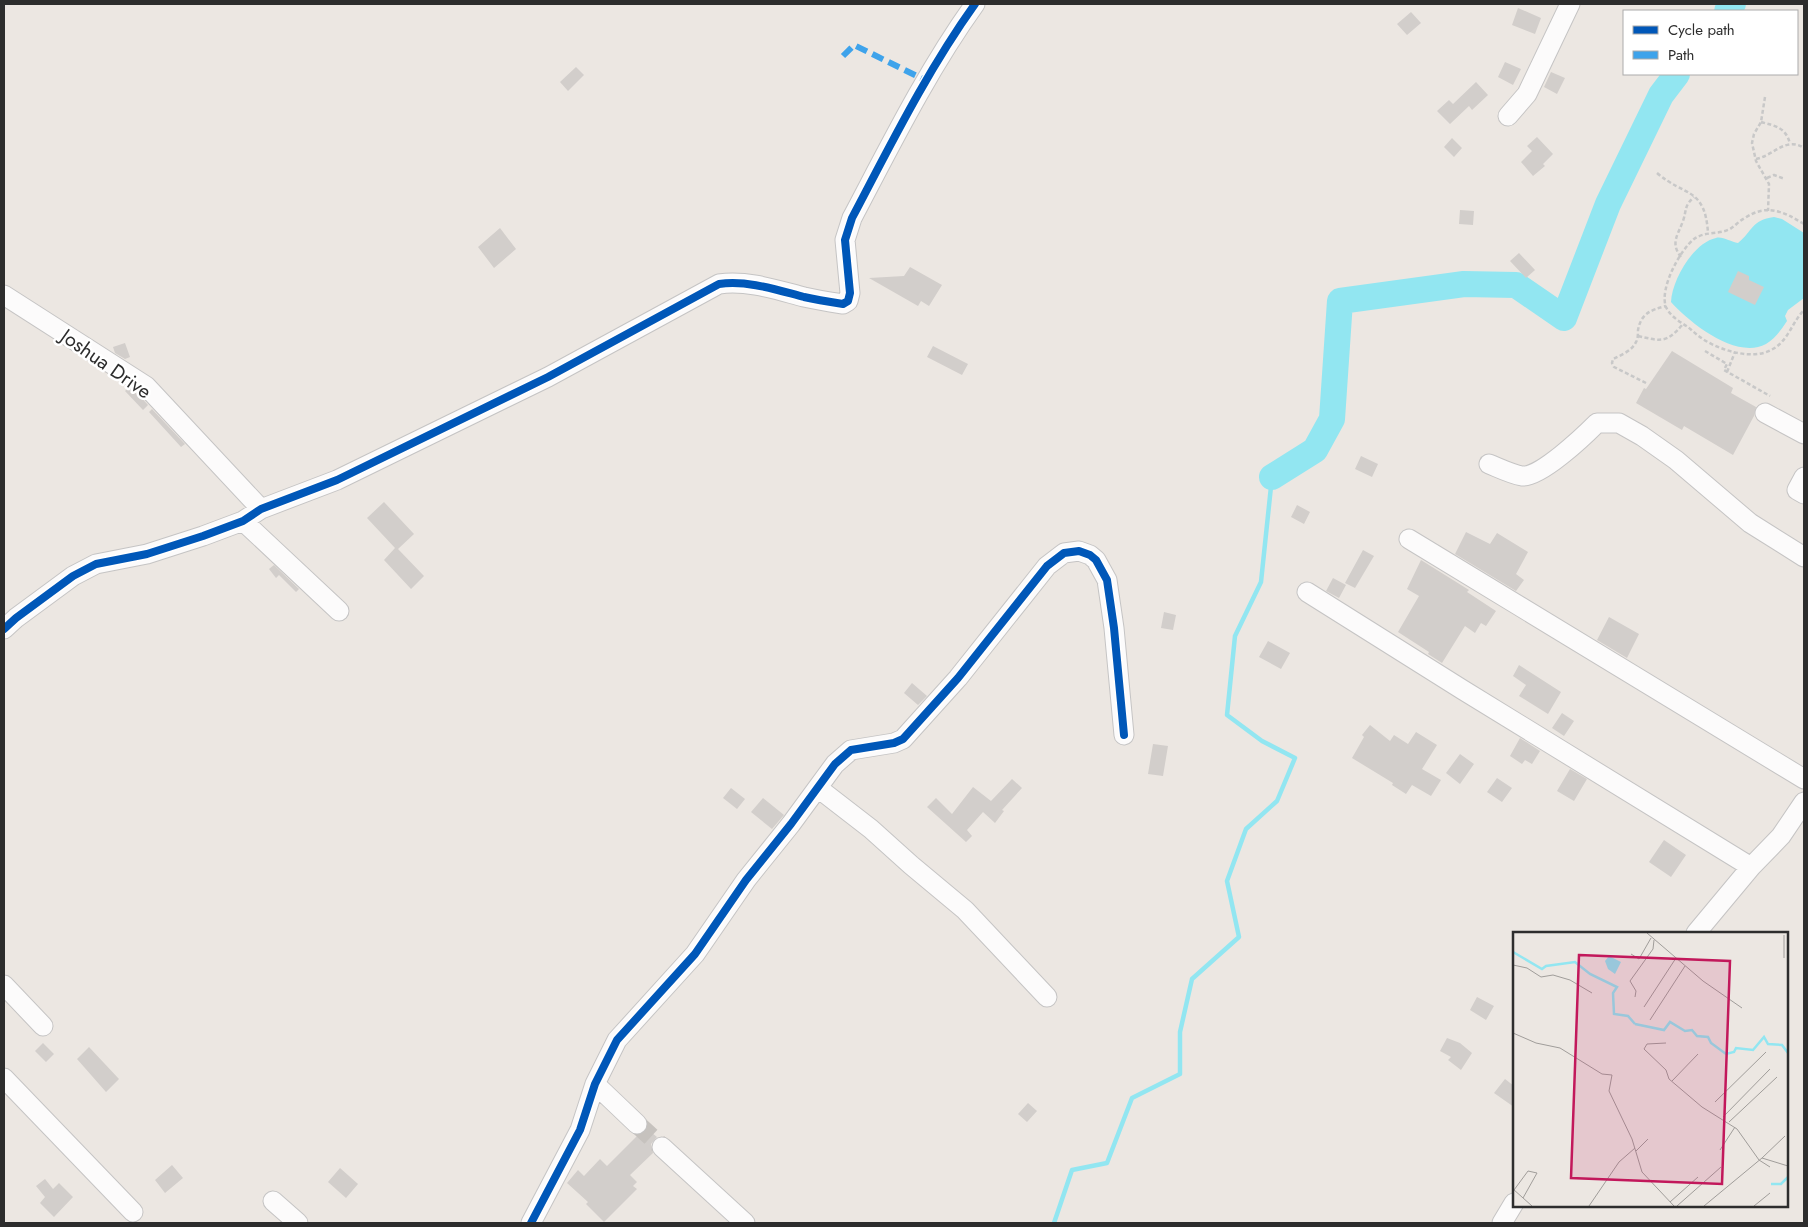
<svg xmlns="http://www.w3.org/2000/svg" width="1808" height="1227" font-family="Jost,sans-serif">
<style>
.water{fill:#92e6f1}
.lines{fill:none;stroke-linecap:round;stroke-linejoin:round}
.stream{stroke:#92e6f1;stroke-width:4.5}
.river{stroke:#92e6f1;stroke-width:26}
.building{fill:#d2cecb}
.minor-tunnel{stroke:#c6c2be;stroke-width:19;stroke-dasharray:19 9;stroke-linecap:butt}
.minor-casing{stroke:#c5c4c4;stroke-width:21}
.path{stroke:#c8c8c8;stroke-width:2.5;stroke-dasharray:4 2.5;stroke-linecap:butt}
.minor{stroke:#fcfbfb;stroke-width:19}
.quiet{stroke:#3ea3eb;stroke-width:6;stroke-dasharray:12 6;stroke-linecap:butt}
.cycleway-casing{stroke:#fff;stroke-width:11}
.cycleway{stroke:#0057b8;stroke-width:8}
.labels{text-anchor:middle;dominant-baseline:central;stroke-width:5;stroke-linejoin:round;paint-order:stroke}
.street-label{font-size:20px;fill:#2d2d2d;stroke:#fff}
.inset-river{fill:none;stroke:#92e6f1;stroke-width:2.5}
.inset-road{fill:none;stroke:#a09d9a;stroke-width:1}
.view{fill:#c2185b;fill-opacity:0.15;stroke:#c2185b;stroke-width:2.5}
.inset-edge{fill:none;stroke:#2d2d2d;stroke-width:2.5}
</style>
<rect width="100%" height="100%" fill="#ece7e2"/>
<!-- water -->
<path class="water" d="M1774,217l8,2 22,14v65l-16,12 -3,6 2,5c-6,9 -12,18 -21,23 -30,16 -76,-21 -95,-42 1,-22 22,-59 45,-64 6,-2 15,4 22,5 15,-12 13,-23 36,-26z"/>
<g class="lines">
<!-- stream -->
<path class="stream" d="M1054,1223l18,-53 35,-7 25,-65 48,-24v-42l12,-53 47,-42 -12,-56 19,-52 31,-28 18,-43 -33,-17 -35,-26 8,-79 26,-54 11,-105"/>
<!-- river -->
<path class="river" d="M1727,11l6,-7
M1272,477l43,-27 17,-31 8,-118 124,-17 52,1 48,33 44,-114 53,-109 16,-21"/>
</g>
<!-- building -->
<path class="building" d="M1518,8l23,10 -6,16 -23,-9z
M1411,12l10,11 -14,12 -10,-11z
M1505,62l16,7 -8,16 -15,-8z
M576,67l8,8 -16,16 -8,-9z
M1551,72l14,6 -8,16 -13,-7z
M1476,82l12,13 -16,15 -3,-4 -19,18 -13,-13 12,-11 4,4z
M1537,137l16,17 -10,10 2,2 -12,10 -12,-14 11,-11 -5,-5z
M1452,138l10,10 -8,9 -10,-10z
M1460,210l14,1 -1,14 -14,-1z
M500,228l16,21 -22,19 -16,-21z
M1519,253l16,17 -9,8 -16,-17z
M910,267l32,18 -13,21 -8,-5 -3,5 -49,-28 35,-2z
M1738,271l11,5v4l15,7 -9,18 -27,-13z
M125,343l5,14 -5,2 -10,-6 -2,-6z
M933,346l35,18 -6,11 -35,-18z
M1672,351l61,37 -2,5 25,14 -2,9 -21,39 -49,-29 -2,4 -46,-27 8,-15 2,1z
M128,388l11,7 9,10 -5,5 -18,-19z
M152,409l33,35 -4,3 -32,-35z
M1361,456l17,8 -6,13 -17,-8z
M384,502l30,32 -16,15 26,27 -13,13 -27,-29 11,-12 -28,-30z
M1297,505l13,7 -6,12 -13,-7z
M1466,532l24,12 7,-11 31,19 -12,22 8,6 -8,11 -61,-37z
M1363,550l11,6 -19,32 -10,-5z
M1421,560l48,30 -2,2 29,19 -10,15 -5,-3 -6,10 -10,-7 -23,37 -14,-9 1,-2 -31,-20 21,-36 -12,-7z
M274,565l25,24 -3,3 -17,-17 -3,3 -7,-9z
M1333,578l13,7 -7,13 -13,-7z
M1164,612l12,3 -3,15 -12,-2z
M1609,617l30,17 -12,24 -30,-18z
M1268,641l22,12 -9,16 -22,-12z
M1519,665l42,27 -13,22 -29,-18 7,-11 -13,-9z
M912,683l15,13 -9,9 -14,-12z
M1562,713l12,8 -10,15 -12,-8z
M1370,725l20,16 4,-6 14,9 8,-12 21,13 -15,24 19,11 -10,16 -19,-11 -6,9 -14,-9 1,-2 -41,-25 12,-21 -2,-2z
M1520,738l20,13 -8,13 -7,-4 -3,4 -12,-8z
M1153,744l15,2 -5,30 -15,-2z
M1460,754l14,10 -14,20 -14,-11z
M1570,769l17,10 -13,22 -17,-10z
M1497,778l15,10 -10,14 -15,-10z
M1012,779l10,9 -20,22 2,1 -9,12 -12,-11 -16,18 5,6 -6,6 -39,-35 9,-9 16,16 21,-27 18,14z
M731,788l14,11 -8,10 -14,-11z
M763,798l21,17 -12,14 -21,-17z
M1664,840l22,15 -15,22 -22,-15z
M1477,997l17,9 -8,14 -16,-10z
M1447,1038l13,5 12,10 -11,17 -13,-10 3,-3 -11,-6z
M43,1043l11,11 -8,8 -11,-11z
M89,1047l30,32 -13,13 -29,-33z
M1505,1079l9,7v21l-20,-14z
M1028,1103l9,8 -10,11 -9,-8z
M647,1129l10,8 -6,7 2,9 -23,22 7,7 -4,4 4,3 -33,33 -18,-18 2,-2 -21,-19 11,-13 6,6 16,-17 7,7 31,-31 7,-3z
M172,1165l11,13 -18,15 -10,-13z
M340,1168l18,16 -12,14 -18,-16z
M45,1179l8,10 6,-6 14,14 -19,20 -14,-14 5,-6 -9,-11z"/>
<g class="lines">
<!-- minor-tunnel -->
<path class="minor-tunnel" d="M637,1124l25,23"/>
<!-- minor casing -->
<g class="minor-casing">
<path id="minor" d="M1508,116l19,-22 43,-90
M4,295l142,91 115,123
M1765,413l39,21
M1489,464c10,4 22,10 33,12 18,2 62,-40 75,-53h22l23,13 34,24 74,63 54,34
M1804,477l-7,13 7,4
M243,521l96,90
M1409,539l395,240
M1307,592l156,98 288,177
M4,629l12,-11 57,-42 23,-12 51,-10 56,-18 40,-15 18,-12 76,-29 211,-103 171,-93c29,-4 58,6 85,13 13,3 26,5 39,7l5,-3 2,-8 -5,-53 7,-22c38,-72 75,-147 123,-214
M818,788l53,41 40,36 54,45 82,87
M1696,933l55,-66 30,-31 23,-34
M4,985l39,41
M4,1078l129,134
M595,1084l42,40
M662,1147l83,76
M273,1201l25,22
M531,1223l49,-93 15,-46 22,-44 78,-86 51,-74 45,-56 44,-60 16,-14 43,-7 9,-4 55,-61 89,-112 17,-13 15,-2 11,4 6,5 11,20 7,48 10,107
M1502,1223l12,-20"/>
</g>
<!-- path -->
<path class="path" d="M1765,97l-4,25 -7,12 -2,9 4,18 13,23 -1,27
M1761,122c14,4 25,5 29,22
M1756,159c17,-3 30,-23 48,-11
M1657,173c28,24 48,14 51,60
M1767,178l7,-3 11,4
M1804,224c-20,-12 -37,-21 -59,-6 -6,3 -10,8 -15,11 -12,6 -25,2 -36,10 -14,11 -35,50 -28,68 4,9 14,15 22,20 6,5 11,10 18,14 17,10 47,19 65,9 17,-8 21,-28 33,-40
M1681,257c-11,-14 -3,-22 2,-36 4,-12 1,-15 11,-24
M1638,336c23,5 28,8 45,-12
M1705,351l22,13 -3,6 46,26
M1727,372l8,-20
M1646,383l-32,-16 -2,-4 1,-4c8,-4 19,-8 23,-17 2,-3 2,-8 2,-12 3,-16 12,-20 28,-24"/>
<!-- minor -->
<use href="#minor" class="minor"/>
<!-- quiet -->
<path class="quiet" d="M843,56l11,-11 73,36"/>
<!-- cycleway casing -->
<g class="cycleway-casing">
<path id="cycleway" d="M4,629l12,-11 57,-42 23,-12 51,-10 56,-18 40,-15 18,-12 76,-29 211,-103 171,-93c29,-4 58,6 85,13 13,3 26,5 39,7l5,-3 2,-8 -5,-53 7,-22c38,-72 75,-147 123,-214
M531,1223l49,-93 15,-46 22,-44 78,-86 51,-74 45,-56 44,-60 16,-14 43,-7 9,-4 55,-61 89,-112 17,-13 15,-2 11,4 6,5 11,20 7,48 10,107"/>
</g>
<!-- cycleway -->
<use href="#cycleway" class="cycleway"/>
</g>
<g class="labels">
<!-- street labels -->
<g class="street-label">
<text transform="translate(106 364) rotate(35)">Joshua Drive</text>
</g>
</g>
<!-- overview -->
<g transform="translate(1513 932)">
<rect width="275" height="275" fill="#ece7e2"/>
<path d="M96,24l12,6 -6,12 -7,-5 -3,-8z" fill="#92e6f1"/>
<path class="inset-river" d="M0,20l29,17 4,-3 29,-4 15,12 27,13 -4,6 1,21 14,2 7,8M122,92l29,6 6,-8 15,9 7,-1 5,6 11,1 3,6 15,11 8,-2 2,-4 17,2 11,-13 4,7 14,1 6,8M258,252h10l7,-7"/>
<path class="inset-road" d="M134,1l56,48 39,27M118,22l8,5 12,-21M271,26v-23M0,33l14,3 14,9 12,-2 17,5 22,13M122,65l1,-6 -6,-10 23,-32 1,-9M131,75l32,-49M137,88l35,-54M0,101l23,10 24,5 42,26 10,1 -3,16 23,48 10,33 32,34M153,111l-19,1 -3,5 22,21 3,9 33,28 35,22 22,31 11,7M159,149l26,-27M202,170l51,-50M210,185l47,-48M216,190l48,-45M207,218l15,-23M123,219l12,-12M249,226l23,-22M0,257l19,17M1,258l14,-19 9,2 -14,25M157,270l28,-25M76,274l30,-44 16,-14M164,274l44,-39M191,274l58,-48 26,8M241,274l16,-13"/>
<path class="view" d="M66,23l151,6 -8,223 -151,-6z"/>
<rect width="275" height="275" class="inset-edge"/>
</g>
<!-- border -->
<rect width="1808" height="1227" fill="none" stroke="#2d2d2d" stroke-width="10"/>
<!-- legend -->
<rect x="1623" y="10" width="175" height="65" fill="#ffffff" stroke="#ababab"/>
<rect x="1633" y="26" width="25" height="8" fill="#0057b8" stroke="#ababab"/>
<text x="1668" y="35" font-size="15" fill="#2d2d2d">Cycle path</text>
<rect x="1633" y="51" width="25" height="8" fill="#3ea3eb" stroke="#ababab"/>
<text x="1668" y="60" font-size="15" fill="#2d2d2d">Path</text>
</svg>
